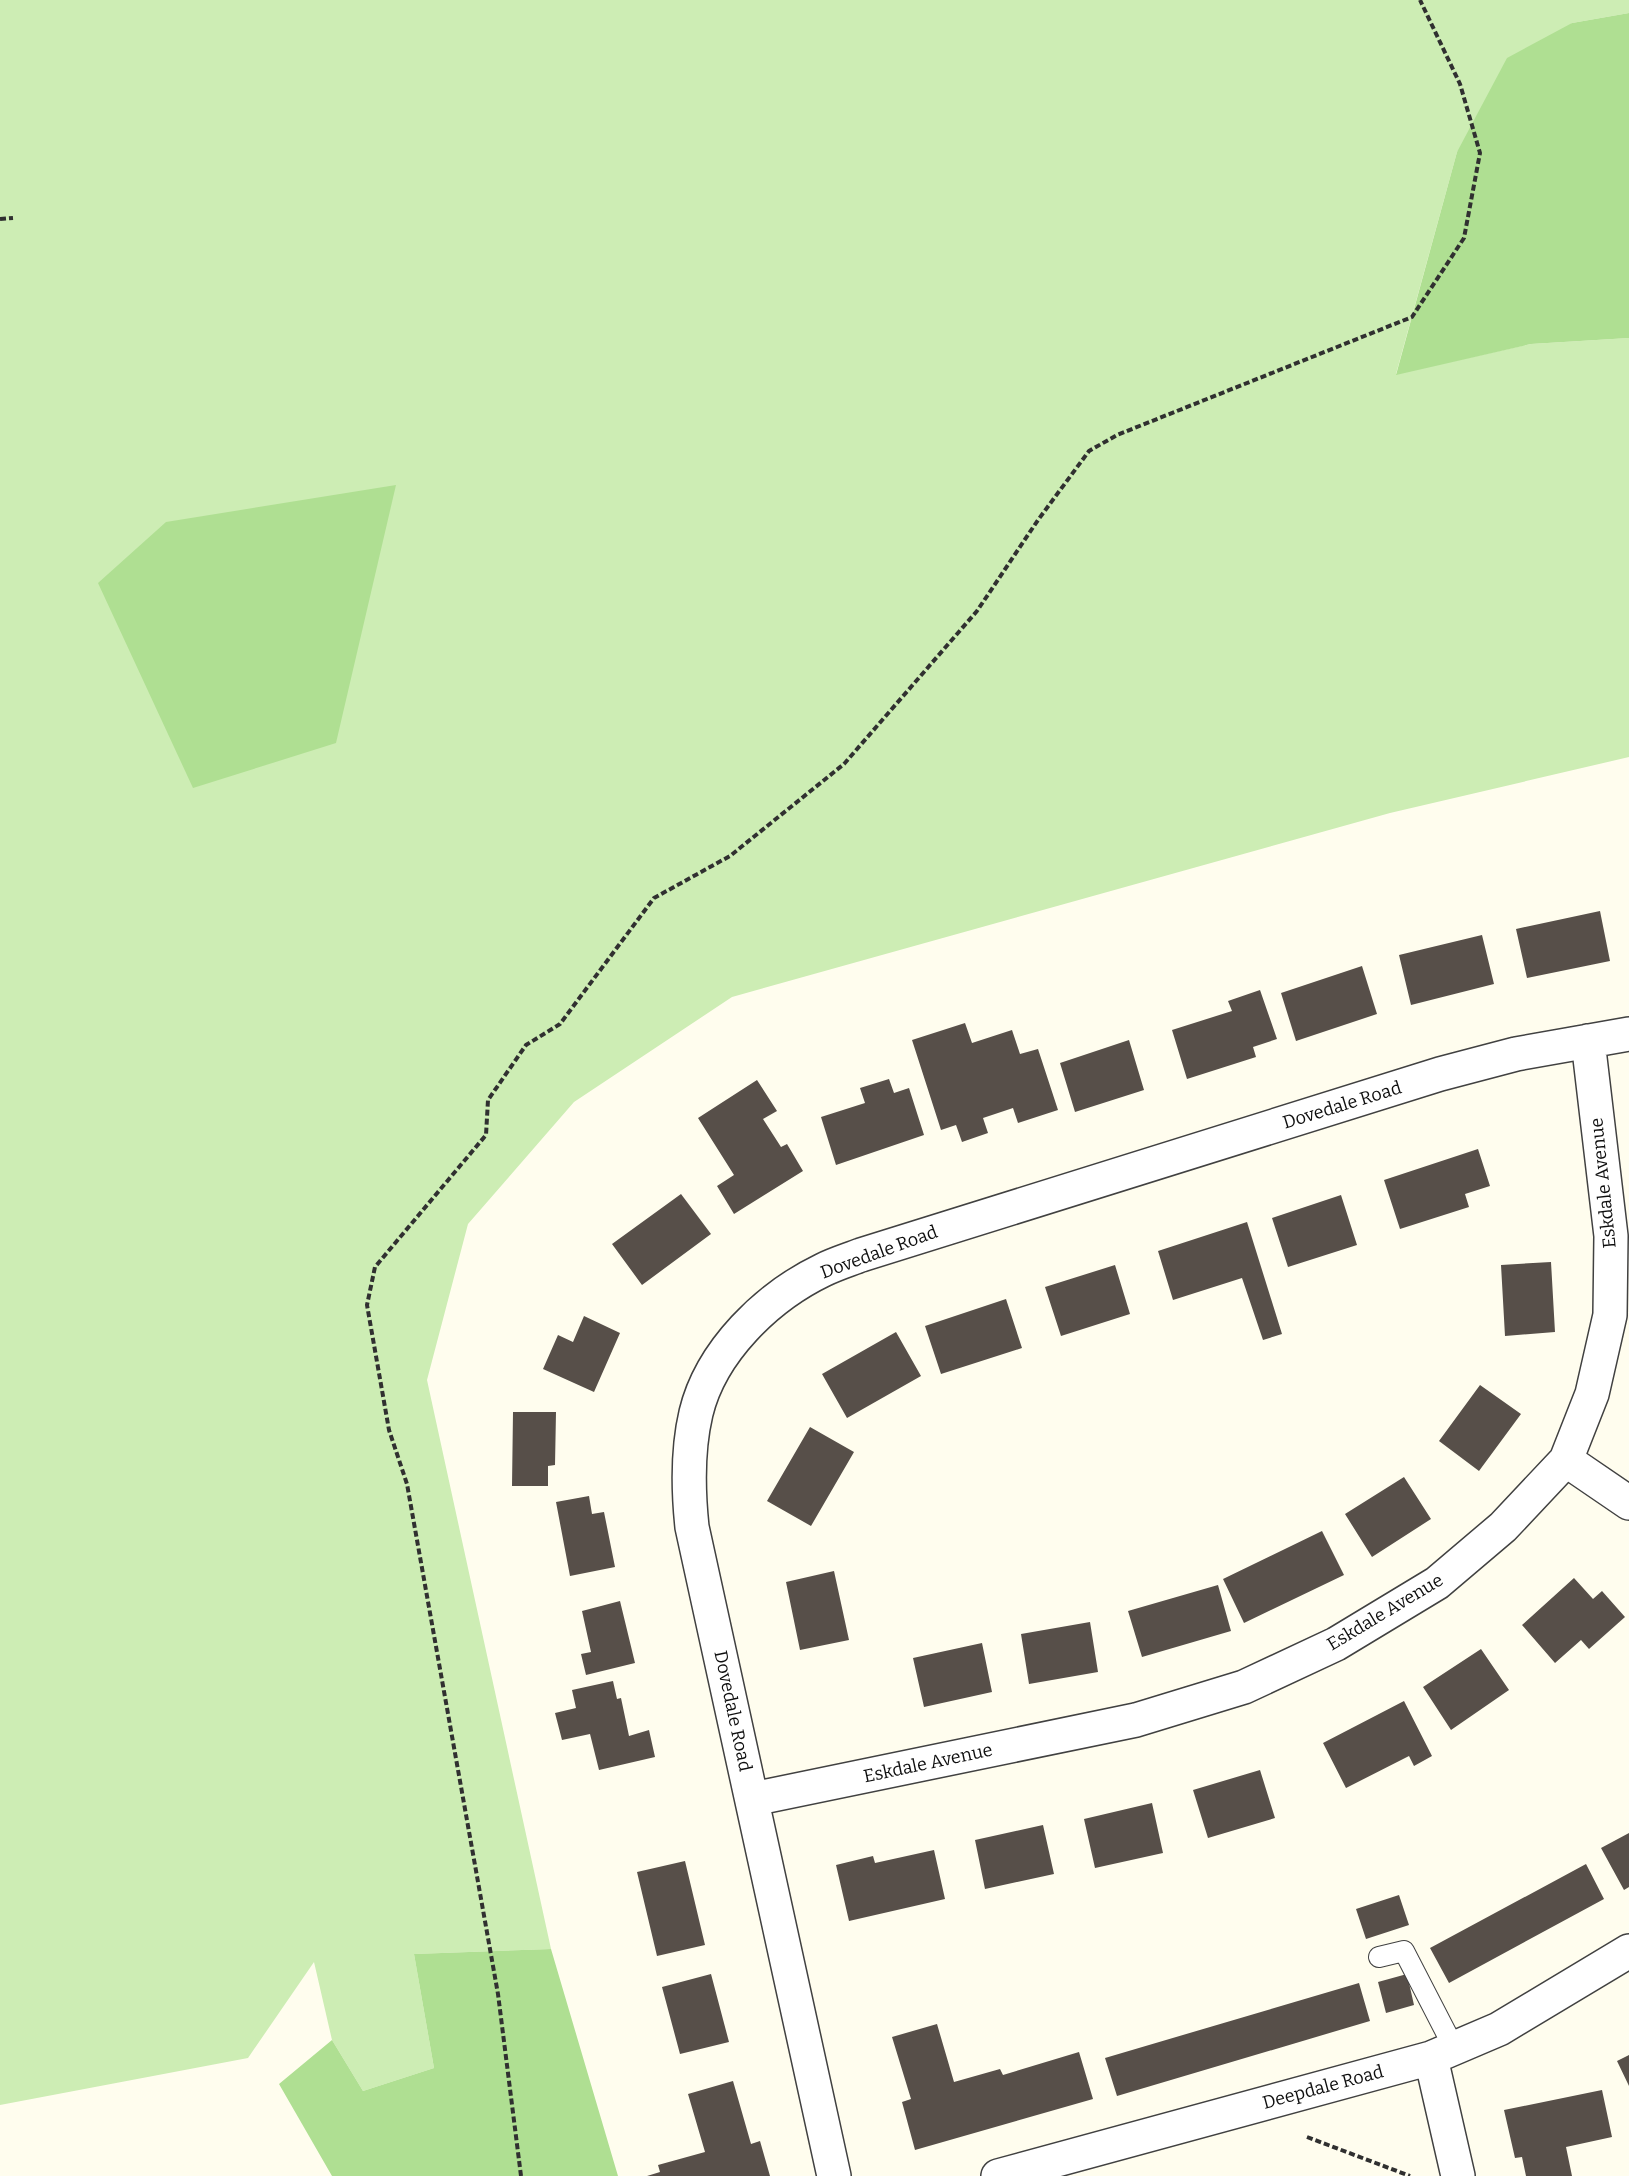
<svg xmlns="http://www.w3.org/2000/svg" width="1629" height="2176" font-family="Bitter,serif">
<style>
.green{fill:#cdedb4}
.forest{fill:#afdf92}
.building{fill:#574f49}
.lines{fill:none;stroke-linecap:round;stroke-linejoin:round}
.lane-casing{stroke:#414141;stroke-width:22}
.street-casing{stroke:#414141;stroke-width:36}
.path{stroke:#303030;stroke-width:4;stroke-dasharray:6 3;stroke-linecap:butt}
.lane{stroke:#fff;stroke-width:20}
.street{stroke:#fff;stroke-width:33}
.labels{text-anchor:middle;dominant-baseline:central;stroke-width:6;stroke-linejoin:round;paint-order:stroke}
.street-label{font-size:18px;fill:#0e0e0e;stroke:#fff}
</style>
<rect width="100%" height="100%" fill="#fffdee"/>
<!-- green -->
<path class="green" d="M0,0h1629v13l-57,10 -115,129 -61,222 135,-30 98,-6v419l-239,56 -658,184 -158,105 -106,122 -41,156 124,569 -137,5 20,114 -71,23 -31,-51 -18,-78 -66,96 -248,47z"/>
<!-- forest -->
<path class="forest" d="M1629,13v325l-98,6 -135,31 61,-223 50,-94 65,-35z
M396,485l-60,258 -143,45 -95,-205 68,-61z
M551,1949l67,227h-286l-53,-92 53,-44 31,51 71,-23 -20,-114z"/>
<!-- building -->
<path class="building" d="M1600,911l10,50 -83,17 -11,-49z
M1482,935l12,49 -83,21 -12,-50z
M1362,966l15,48 -81,27 -15,-48z
M1260,990l17,49 -24,8 3,10 -69,22 -15,-49 60,-19 -4,-10z
M965,1023l7,20 40,-13 8,24 18,-5 20,61 -40,13 -5,-15 -30,10 5,15 -26,9 -6,-17 -15,5 -29,-90z
M1129,1040l15,50 -69,22 -15,-49z
M889,1079l5,14 15,-5 15,47 -88,30 -15,-48 44,-14 -5,-15z
M757,1080l20,31 -14,8 18,28 6,-3 16,27 -69,43 -17,-28 17,-11 -36,-57z
M1478,1149l12,37 -25,8 4,13 -69,22 -16,-49z
M681,1194l30,40 -69,51 -30,-41z
M1341,1195l16,50 -69,22 -16,-49z
M1247,1222l35,112 -19,6 -21,-62 -69,22 -15,-49z
M1551,1262l4,70 -50,4 -4,-71z
M1115,1265l15,49 -69,22 -16,-49z
M1006,1299l16,49 -81,26 -16,-48z
M584,1316l36,17 -26,59 -51,-23 15,-34 15,7z
M896,1332l25,44 -74,42 -25,-44z
M1480,1385l41,29 -42,57 -40,-30z
M513,1412h43l-1,53 -7,1v20h-36z
M810,1427l44,25 -43,74 -44,-25z
M1404,1477l27,42 -59,38 -27,-43z
M589,1496l3,18 12,-2 11,55 -45,9 -14,-74z
M1322,1531l22,44 -100,48 -21,-44z
M834,1571l15,69 -49,10 -14,-68z
M1574,1578l19,21 9,-8 23,26 -36,32 -8,-9 -26,23 -33,-38z
M1218,1585l13,46 -89,26 -14,-46z
M620,1601l15,62 -49,12 -5,-21 10,-2 -9,-41z
M1090,1622l8,50 -69,12 -8,-50z
M982,1643l10,49 -68,15 -11,-49z
M1481,1649l28,41 -58,40 -28,-43z
M613,1681l4,18 4,-1 8,38 20,-6 6,27 -56,13 -9,-36 -28,6 -7,-27 21,-5 -4,-18z
M1404,1701l28,55 -18,10 -5,-10 -63,32 -23,-45z
M1260,1770l15,48 -67,20 -15,-48z
M1152,1803l11,50 -68,15 -11,-49z
M1043,1825l11,49 -69,15 -10,-49z
M1629,1833v54l-5,3 -23,-42z
M934,1850l11,49 -96,22 -13,-56 37,-9 2,7z
M685,1861l20,84 -48,11 -20,-84z
M1586,1864l18,35 -155,84 -19,-35z
M1399,1895l10,30 -43,14 -10,-30z
M711,1974l18,68 -49,12 -18,-67z
M1407,1974l7,31 -28,8 -8,-31z
M1359,1983l11,38 -253,75 -12,-38z
M937,2024l17,58 46,-13 3,6 76,-23 14,47 -178,51 -13,-48 9,-3 -19,-62z
M1629,2055v31l-12,-25z
M733,2081l18,63 9,-3 10,35h-123l13,-4 -2,-7 47,-13 -17,-58z
M1602,2090l10,47 -46,10 6,29h-46l-4,-19 -7,1 -11,-48z"/>
<g class="lines">
<!-- lane casing -->
<g class="lane-casing">
<path id="lane" d="M1379,1957l25,-6 50,97"/>
</g>
<!-- street casing -->
<g class="street-casing">
<path id="street" d="M1566,1460l63,43
M753,1799l383,-79 108,-33 92,-43 101,-61 66,-56 63,-67 26,-66 18,-79 1,-79 -23,-195
M1431,2058l27,118
M834,2176l-142,-649c-4,-38 -5,-76 4,-114 15,-62 71,-116 127,-143 12,-6 25,-10 38,-15l579,-181 76,-20 113,-20
M998,2176l433,-118 68,-29 130,-78"/>
</g>
<!-- path -->
<path class="path" d="M0,219l13,-1
M1307,2137l103,39
M521,2176l-23,-182 -91,-510 -18,-54 -22,-125 8,-38 111,-132 2,-35 38,-55 34,-21 94,-126 76,-42 114,-92 133,-153 61,-91 51,-69 28,-16 295,-118 52,-79 16,-85 -20,-69 -40,-84"/>
<!-- lane -->
<use href="#lane" class="lane"/>
<!-- street -->
<use href="#street" class="street"/>
</g>
<g class="labels">
<!-- street labels -->
<g class="street-label">
<text transform="translate(1342 1105) rotate(-17)">Dovedale Road</text>
<text transform="translate(1603 1183) rotate(-96)">Eskdale Avenue</text>
<text transform="translate(879 1252) rotate(-20)">Dovedale Road</text>
<text transform="translate(1385 1612) rotate(-31)">Eskdale Avenue</text>
<text transform="translate(733 1711) rotate(78)">Dovedale Road</text>
<text transform="translate(928 1763) rotate(-12)">Eskdale Avenue</text>
<text transform="translate(1323 2087) rotate(-15)">Deepdale Road</text>
</g>
</g>
</svg>
